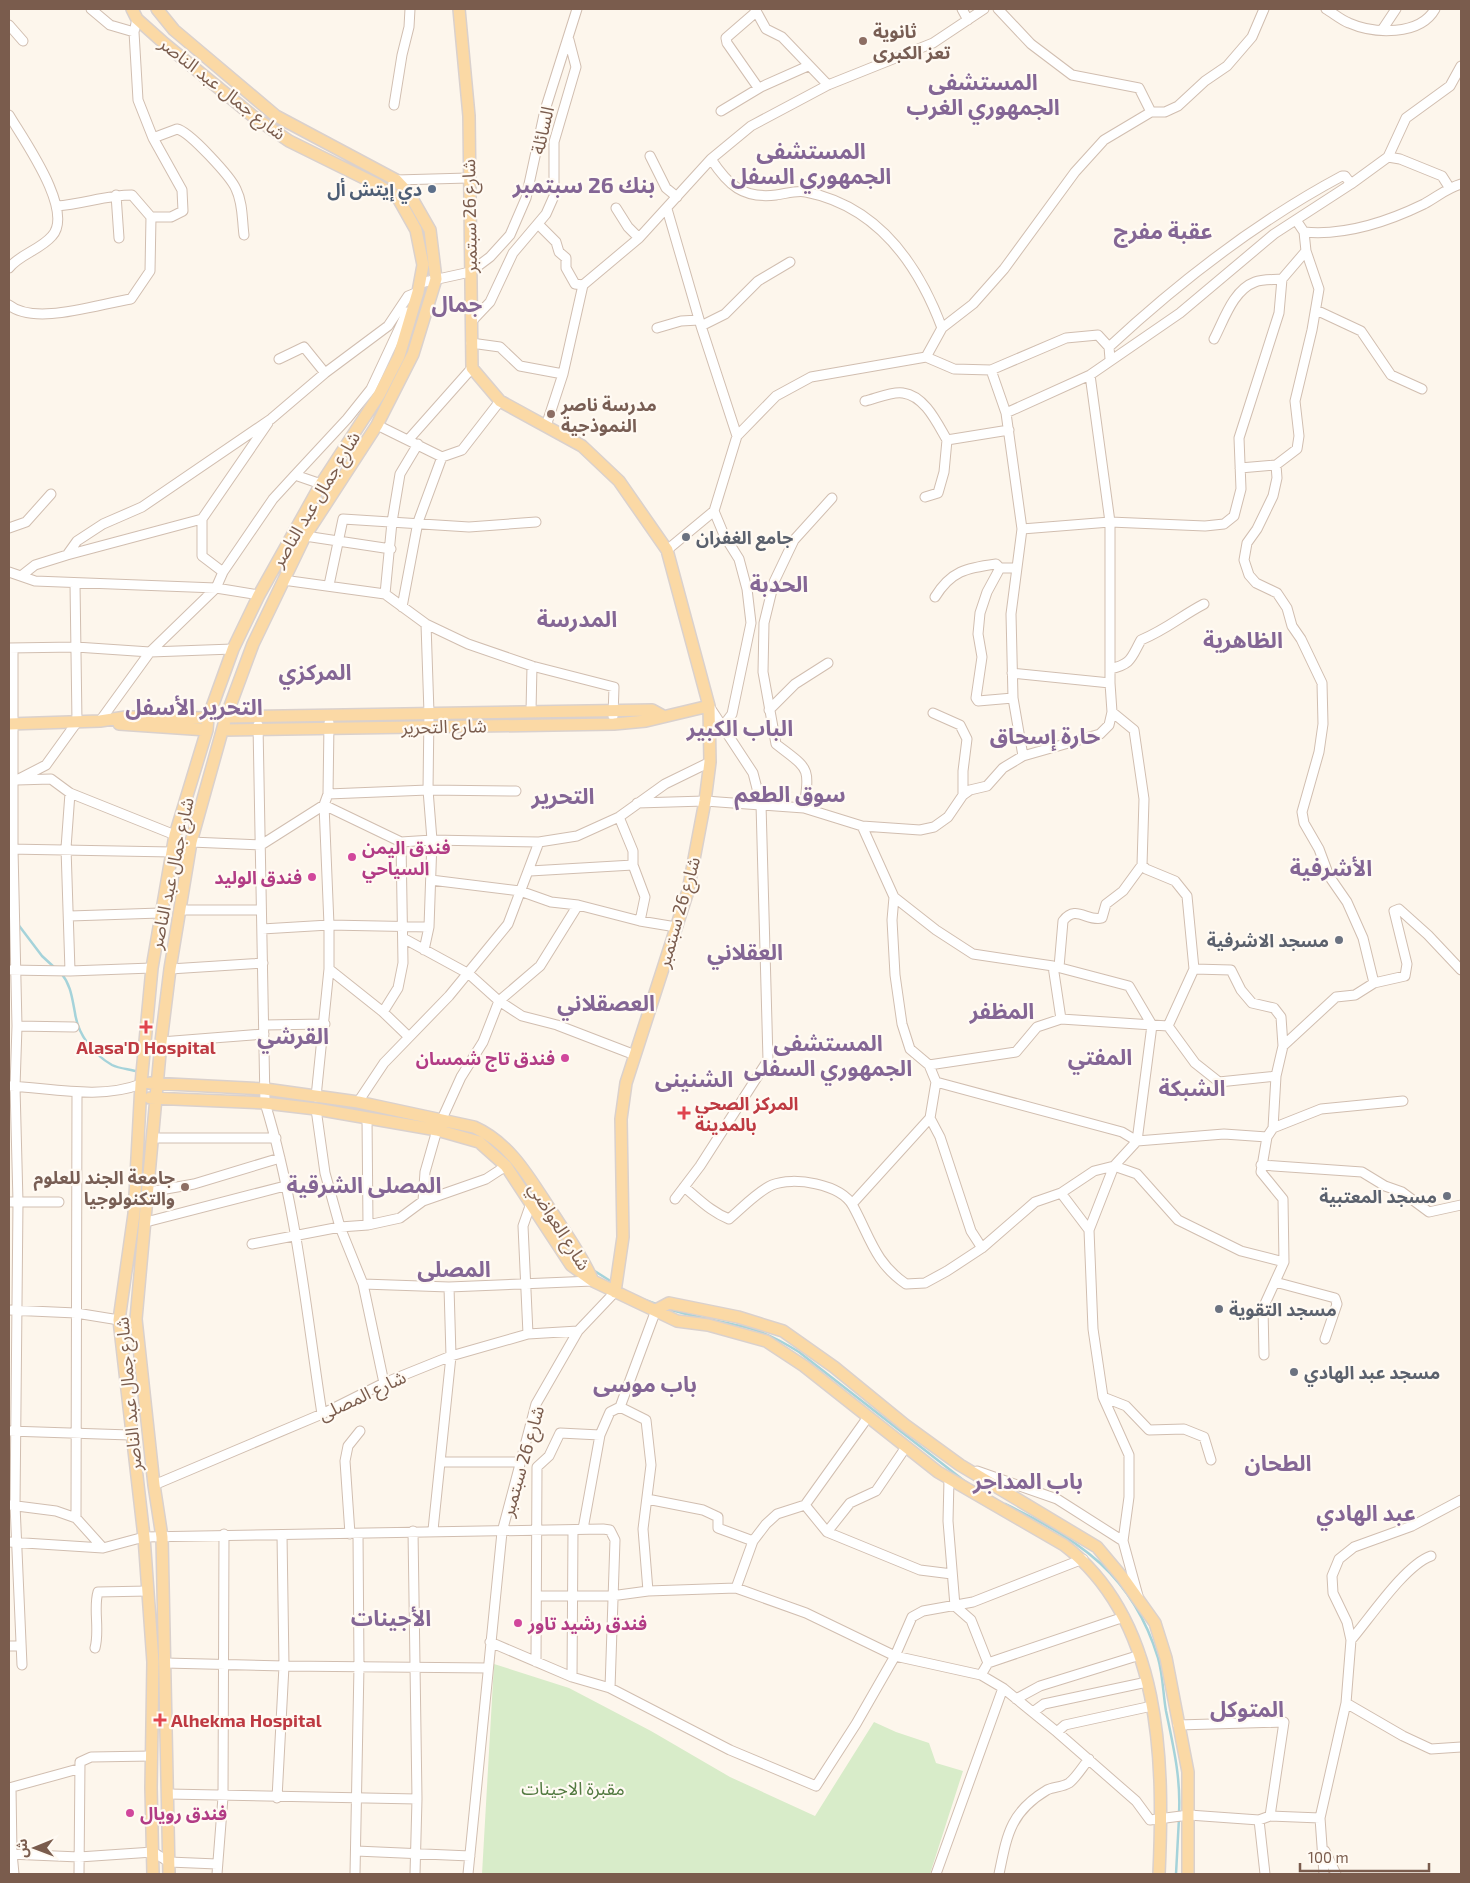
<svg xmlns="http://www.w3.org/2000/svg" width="1470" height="1883" font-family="'Exo 2','Noto Sans Arabic',sans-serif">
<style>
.green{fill:#d8ecc9}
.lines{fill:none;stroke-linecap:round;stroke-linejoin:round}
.stream{stroke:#a5d3da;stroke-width:2.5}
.minor-casing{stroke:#d1beb0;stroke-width:11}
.major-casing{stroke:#dad1cd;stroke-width:14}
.minor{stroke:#fff;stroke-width:9}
.major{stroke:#fbd9a5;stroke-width:11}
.education-dot{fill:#8d6e63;stroke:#fffaf3;stroke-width:2}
.service-dot{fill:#5c6f8a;stroke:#fffaf3;stroke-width:2}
.worship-dot{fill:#6b7280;stroke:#fffaf3;stroke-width:2}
.hotel-dot{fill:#d1479c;stroke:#fffaf3;stroke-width:2}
.health-dot{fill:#e0444e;stroke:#fffaf3;stroke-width:2}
.labels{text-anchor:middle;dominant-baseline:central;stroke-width:4.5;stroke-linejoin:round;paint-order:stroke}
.education-label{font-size:18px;font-weight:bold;fill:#785e54;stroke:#fffaf3;text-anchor:start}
.street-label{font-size:18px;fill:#7a5c4d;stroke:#fffaf3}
.service-label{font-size:18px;font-weight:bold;fill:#4e5e75;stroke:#fffaf3;text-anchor:end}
.worship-label{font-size:18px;font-weight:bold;fill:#5b616d;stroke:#fffaf3;text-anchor:start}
.hotel-label{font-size:18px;font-weight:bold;fill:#b23c85;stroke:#fffaf3;text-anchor:start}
.health-label{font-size:18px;font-weight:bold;fill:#be3a42;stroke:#fffaf3;text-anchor:start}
.park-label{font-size:18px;fill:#537a41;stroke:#fffaf3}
.district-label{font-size:22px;font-weight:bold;fill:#846695;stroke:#fffaf3}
</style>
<rect width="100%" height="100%" fill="#fdf6ec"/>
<!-- green -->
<path class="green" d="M494,1664l75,24 82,43 79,46 85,39 59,-94 22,10 33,11 7,20 27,8 -33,103h-448z"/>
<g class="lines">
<!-- stream -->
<path class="stream" d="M17,923l25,33 13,12
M61,973c10,12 11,25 14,40 3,22 18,41 37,52 8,4 18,4 27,7
M289,1098l81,12
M463,1130l27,13
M494,1146l14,14
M593,1270l19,12
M645,1300l14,5
M669,1309c26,9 53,12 80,19 18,5 34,14 50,24l168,131
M1005,1504c74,35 128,71 153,154 5,17 5,36 8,53 7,34 15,67 13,102
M1176,1874l3,-56"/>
<!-- minor casing -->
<g class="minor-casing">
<path id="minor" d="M91,9l19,16 24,7
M755,9l11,20 16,8 46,48
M962,9l6,11
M1326,9c7,4 15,11 23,14 25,11 71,13 86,-14
M756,12l-30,26 1,5 30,43 4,1 47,-21
M137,19l-3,13 4,68 15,38 29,52 1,21 -12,6h-20
M9,25l14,16
M1382,30l14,-21
M394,105l8,-50 7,-28 1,-18
M721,111l40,-24
M1151,112h14l13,-6 27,-25 22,-15 25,-29 12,-28
M9,115c14,24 66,96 43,121 -12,14 -32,18 -43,32
M153,138l24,-9c12,2 54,48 59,60 7,14 6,31 8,46
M650,156l16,32 11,9
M711,159c17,26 32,40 65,36 9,-1 20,-5 30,-3 71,14 112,72 136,136l-16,29
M396,180l72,-2
M1449,187l-7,-11 -42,-17 -12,-2 18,-39 44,-32 11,-20
M116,195l3,43
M616,208l12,19 11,11
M667,209l34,117 36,110
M538,224l18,18 3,10 7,6v10l9,16 8,1
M1304,232c42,4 83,-10 120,-28 13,-7 23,-16 37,-20
M420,283l50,-11 20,-15 20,-22 16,-37 19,-88 32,-101
M9,305c26,21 89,-1 122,-6l19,-28 1,-54 -19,-22c-25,0 -49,9 -75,11
M1316,310l45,21 30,44 31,14
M472,321l18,-19 23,-49 33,-39 8,-18v-54l22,-75 -7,-27
M701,326l24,-12 33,-33 32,-19
M657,328l24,-7 18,-1
M942,328l31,-24 31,-35 71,-97 29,-32 47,-28 -12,-24 -67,-13 -41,-31 -33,-35
M1214,339c10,-19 19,-49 41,-57 8,-3 19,-2 27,-3
M471,343l29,4 20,19 43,8
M1109,347c71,-66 147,-125 233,-171h3l6,8
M279,359l25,-12 21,26
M991,370l15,43 16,116 -11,85 2,84 10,58
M1090,375l20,147v161l2,29 22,18 10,69 -2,66 4,4 29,12 12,15 7,73 37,1 10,20 11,13 22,5 7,9 2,29 -7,30 -3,52 -6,9
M865,401c10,-2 27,-10 38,-8 22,3 34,30 44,47l62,-10
M1006,413l84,-38 90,-62 94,-79 77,-50 37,-27
M377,425l65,32 20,-7 38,-49
M546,426l17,-52 20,-89 56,-47 72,-79 40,-33 77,-41 105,-42 51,-34
M409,439l63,-71
M1276,465l1,13 -4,18 -16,33 -10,14 -3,17 5,15 7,8 21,10 10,15 5,18 9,13 21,44 1,41 -4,28 -17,60 2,11 15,26 10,27 18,26 16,36 11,45
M1240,468l36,-3 21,-16 2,-13 -4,-35 17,-71 7,-41 -13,-38 -2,-19 -8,-12
M295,475l52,-56 24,-30 36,-77
M925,497l13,-4 6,-21 3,-32
M714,511l10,24 15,24 8,30 4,34 -19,91 -9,12
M9,528l17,-6 25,-28
M1022,529l88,-7 95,4 19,-2 10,-8 7,-27 -2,-51 40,-125 3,-34 24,-28
M305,536l86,13
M667,550l47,-39 23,-75 39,-40 35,-19 115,-20 28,12 37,1 75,-32 32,-3 11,12 1,12
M67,555l135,-36
M9,572l26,9 181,7 43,7
M223,572l-21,-16v-37l66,-96
M21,576l14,-11 32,-10 10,-14 26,-17 39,-17 129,-88 54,-46 63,-47 20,-30 10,-4
M283,580l102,14 41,30 42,20 64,22 82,21 -1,29
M329,585l14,-66 126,8 67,-5
M385,594l7,-72 8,-48 18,-30
M935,597c16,-26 31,-29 61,-33l4,4
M402,607l16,-85 24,-65
M9,648l67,-1 74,5 83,-3
M13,648v201l4,177 -2,61 3,115 -3,303 7,160
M1110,669c22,-5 21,-11 31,-29 26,-11 40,-24 63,-36
M1012,673l98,10
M1013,698l-35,3 -2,-3 6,-41 -4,-23 2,-21 7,-21 13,-24h17
M769,710l26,-26 33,-21
M531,711l1,-45
M933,713l27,12 7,14 -4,32v24
M100,721l50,-69 66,-64 7,-16 50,-73 22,-24 26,9
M258,725l7,378c31,100 41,207 57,311
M17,780l34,-1 19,14 105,42
M15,781l31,-16 31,-43 -2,-138
M70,793l-4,55 4,123
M328,794l100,-4 88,1
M637,803l68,-2 99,7 58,18 32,71 42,33 37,24 80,12 76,20 23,39 -15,116 -23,25 23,8 41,46 63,31 43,11
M804,808c6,-43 5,-38 -28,-64l-13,-72 1,-49 10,-41 20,-42 38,-42
M619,817l14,34v14l12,32 -5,24
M862,826l58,4 14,-3 14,-10 15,-22 7,-5 17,-4 16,-18 20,-12 77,-22 9,-9 3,-13
M191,842l70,3 63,-40 77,37 31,-2 107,2 38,-6 42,-19 46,-33 45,-22
M9,849l163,3
M530,871l103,-6
M431,880l89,11 31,11 27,3 62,16 36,6
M894,897l-2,23 3,55 7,49 8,25 19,16 7,17 186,50 15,9 87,-7 43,3 -6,35 22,27 1,63 -21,46 1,47
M180,910h81
M70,916l90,-3
M262,929l67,-4 100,2
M403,938l66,36 30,27 23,15 35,9 78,30
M424,950l5,-23 3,-87 -4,-50 1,-77 -3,-89
M1053,966l8,53
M1059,967l4,-46c13,-17 24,1 39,-3l4,-14 17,-13 19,-26
M170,969l93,-6
M329,969l54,43 26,25
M9,970l61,1 82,-3
M383,1012l15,-24 5,-25 -2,-121
M264,1025l61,-1
M17,1026l57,1
M1168,1026l26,-57
M161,1042l103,-8
M1283,1046l53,-49 19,-2 19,-12 31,-7 2,-12 -13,-53 5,-2 29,26 33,35
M929,1065l87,-13 21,-25 24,-8 107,7 27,37 24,19 57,-6
M936,1082l-6,36 10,19 31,94 11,17
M9,1086c42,2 91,14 132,-2
M316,1097l13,-128v-44l-5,-120 4,-11 1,-71
M358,1102l26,-39 65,-67 59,-72 31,-82
M316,1109l9,64 15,54 23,57 21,99
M367,1118l1,107
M1273,1128l48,-19 82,-8
M153,1138h123
M1261,1165l101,7 23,14 17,6 27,20 32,-7
M684,1187c15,12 27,25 45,32 12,-10 29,-28 43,-34 21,-9 69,-1 81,21 17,31 22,57 53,78l19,-1 22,-12 35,-23 53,-46 26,-9
M149,1192l45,-8 86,-26
M675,1199l25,-33 68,-106 -7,-256 -8,-31 -44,-67
M423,1201l2,-29 12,-42 24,-53 22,-35 16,-41 41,-35 38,-61
M9,1202h50
M852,1204l78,-86
M146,1222l139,-36
M1089,1230l-28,-37 33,-22 20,-5 -25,64 4,99 10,68 26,58v42l-6,44 15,55
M252,1244l88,-17 28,-2 32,-7 23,-17 63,-22 20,-13
M1275,1282l60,16 2,6 -12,35
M363,1284l86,3 144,-6
M9,1310l67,3 43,7
M528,1334l-5,-108 7,-20
M1103,1397l23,9 23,24 35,-1 20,8 7,23
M620,1407l26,13 5,45 -8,64 5,62
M9,1431l121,4
M441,1462h79
M977,1471l80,28 66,42
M949,1479l-1,42 7,85 16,14 17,43
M154,1485l168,-71 62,-31 67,-27 77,-22 50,-3
M647,1499l56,11 15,7v11l35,13
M9,1505l47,6 20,7 27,30
M805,1505l22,27 93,38 32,4
M76,1518l1,-426
M583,1529l17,-94 10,-23 10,-5 36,-97
M433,1530l18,-174 -2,-69
M413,1531l4,268 -2,75
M827,1532l23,-29 26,-12 30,-44
M350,1534l-5,-73 3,-15 12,-15
M9,1542l94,6 41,-11 459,-8 7,1 5,10 -5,148
M736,1588l17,-47 13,-17 11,-10 28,-9 63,-88
M537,1596h74l37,-5 88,-3 70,25 89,43 86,19 22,13 54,44 79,69 14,19 39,-5 70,5 11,-4 50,2
M1351,1640c19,-22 54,-75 80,-84
M490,1642l82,35 38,11 120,62 86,36 40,-62 39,-68 17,-39 11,-6 50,-9 110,-43
M9,1646h12
M95,1648c5,-18 -2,-40 3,-56l50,-1
M536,1662l1,-195 12,-11 11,-23 40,2
M165,1663l119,3 204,2
M981,1675l7,-12 136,-46
M572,1677l1,-146
M1016,1699l24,-13 100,-31
M1346,1703l57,33 28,13 30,-2
M1033,1712l11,-8 103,-22
M1178,1725l106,-3 -14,94
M1057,1732l8,-7 87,-19
M9,1788l69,-19
M11,1788l1,65 2,21
M168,1794l249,5
M277,1798l7,-132 -2,-131
M1259,1820l6,54
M356,1851l114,5
M1325,1851l11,23
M9,1854l70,3 74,-5 16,10 48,2
M79,1874l1,-112 11,-5 61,-1
M217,1874l6,-77 1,-263
M355,1874l4,-208 -1,-132
M468,1874l34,-342 34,-128 42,-73 37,-39
M936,1874l67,-186
M999,1874c8,-39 11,-62 48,-84 6,-3 16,-3 22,-7 7,-5 14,-17 20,-24
M1324,1874l-4,-56 26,-115 5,-63 -4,-18 -14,-29 -1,-17 7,-17 15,-12 58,-21 49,-26"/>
</g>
<!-- major casing -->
<g class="major-casing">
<path id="major" d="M132,9l5,10 28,25 89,73 35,24 89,44 20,13 18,32 7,35 -5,27 -19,64 -20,39 -58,89 -62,111 -26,54 -25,69 -1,12 -32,105 -23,133 -11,116 -7,130 -15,106 25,217 9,125 -2,126 2,86
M157,9l17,21 102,86 120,64 14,15 20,35 6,49 -23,75 -36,71 -72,111 -52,108 -27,73 -35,125 -21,127 -9,73 -25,277 18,166 8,52 7,337
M459,9l10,107 3,252 28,33 82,45 37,35 48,69 42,156 1,56 -5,39 -17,90 -62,192 -5,36 2,118 -8,55
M226,717l426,-7 11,6
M9,724l91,-3 26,-4 82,1
M119,724l88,6
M223,730l391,-6 32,-3 63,-15
M150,1083l115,6 93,13 116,25c38,17 57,54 79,87 14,21 29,42 39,65
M150,1098l115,5 51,6 121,21 42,12 27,24 65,99 22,16 84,40 31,4 58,16 38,25 134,106 126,73c99,76 100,217 95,329
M656,1310l13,-7 69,14 45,14 51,36 71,58 55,40 137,82 26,31 32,45 11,35 22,114v102"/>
</g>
<!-- minor -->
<use href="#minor" class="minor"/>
<!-- major -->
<use href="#major" class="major"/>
</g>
<!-- markers -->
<g class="education-dot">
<circle cx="863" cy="41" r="5"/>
<circle cx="551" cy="414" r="5"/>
<circle cx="185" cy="1187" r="5"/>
</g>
<circle class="service-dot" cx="432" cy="189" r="5"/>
<g class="worship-dot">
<circle cx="686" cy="537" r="5"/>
<circle cx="1339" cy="940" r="5"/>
<circle cx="1447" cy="1196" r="5"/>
<circle cx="1219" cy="1309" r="5"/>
<circle cx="1294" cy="1372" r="5"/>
</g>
<g class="hotel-dot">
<circle cx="352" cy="857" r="5"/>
<circle cx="312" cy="877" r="5"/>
<circle cx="565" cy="1058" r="5"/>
<circle cx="518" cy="1623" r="5"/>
<circle cx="130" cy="1813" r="5"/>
</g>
<g class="health-dot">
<path d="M143.5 1019.5h5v5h5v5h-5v5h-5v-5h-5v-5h5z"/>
<path d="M681.5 1105.5h5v5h5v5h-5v5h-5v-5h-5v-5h5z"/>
<path d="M157.5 1712.5h5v5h5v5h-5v5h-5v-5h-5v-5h5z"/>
</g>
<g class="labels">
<!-- education labels -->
<g class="education-label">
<text x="873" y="31">ثانوية<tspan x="873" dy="21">تعز الكبرى</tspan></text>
<text x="561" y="404">مدرسة ناصر<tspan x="561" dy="21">النموذجية</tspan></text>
<text x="175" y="1177" text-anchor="end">جامعة الجند للعلوم<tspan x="175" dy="21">والتكنولوجيا</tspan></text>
</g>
<!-- street labels -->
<g class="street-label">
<text transform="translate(223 88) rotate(38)">شارع جمال عبد الناصر</text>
<text transform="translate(542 130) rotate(-77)">السائلة</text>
<text transform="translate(469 216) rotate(-91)">شارع 26 سبتمبر</text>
<text transform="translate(315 499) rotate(-59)">شارع جمال عبد الناصر</text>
<text transform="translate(444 726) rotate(-1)">شارع التحرير</text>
<text transform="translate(171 873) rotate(-78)">شارع جمال عبد الناصر</text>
<text transform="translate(678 912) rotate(-74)">شارع 26 سبتمبر</text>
<text transform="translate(560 1226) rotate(58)">شارع العواضي</text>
<text transform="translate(128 1394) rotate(-95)">شارع جمال عبد الناصر</text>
<text transform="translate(362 1395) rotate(-25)">شارع المصلى</text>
<text transform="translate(522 1461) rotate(-74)">شارع 26 سبتمبر</text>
</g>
<!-- service labels -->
<g class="service-label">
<text x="422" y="189">دي إيتش أل</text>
</g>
<!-- worship labels -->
<g class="worship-label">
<text x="696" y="537">جامع الغفران</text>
<text x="1329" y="940" text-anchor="end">مسجد الاشرفية</text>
<text x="1437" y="1196" text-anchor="end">مسجد المعتبية</text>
<text x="1229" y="1309">مسجد التقوية</text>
<text x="1304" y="1372">مسجد عبد الهادي</text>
</g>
<!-- hotel labels -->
<g class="hotel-label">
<text x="362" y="847">فندق اليمن<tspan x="362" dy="21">السياحي</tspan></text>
<text x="302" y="877" text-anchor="end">فندق الوليد</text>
<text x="555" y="1058" text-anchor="end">فندق تاج شمسان</text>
<text x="528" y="1623">فندق رشيد تاور</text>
<text x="140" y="1813">فندق رويال</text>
</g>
<!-- health labels -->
<g class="health-label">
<text x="146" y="1047" text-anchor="middle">Alasa'D Hospital</text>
<text x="695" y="1103">المركز الصحي<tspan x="695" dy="21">بالمدينة</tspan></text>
<text x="171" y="1720">Alhekma Hospital</text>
</g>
<!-- park labels -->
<g class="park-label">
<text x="573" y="1788">مقبرة الاجينات</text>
</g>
<!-- district labels -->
<g class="district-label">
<text x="983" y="81">المستشفى<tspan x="983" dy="25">الجمهوري الغرب</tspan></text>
<text x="811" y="150">المستشفى<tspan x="811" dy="25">الجمهوري السفل</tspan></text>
<text x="584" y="184">بنك 26 سبتمبر</text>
<text x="1163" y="230">عقبة مفرج</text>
<text x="457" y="303">جمال</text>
<text x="779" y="583">الحدبة</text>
<text x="577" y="618">المدرسة</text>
<text x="1243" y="639">الظاهرية</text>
<text x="315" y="671">المركزي</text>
<text x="194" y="706">التحرير الأسفل</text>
<text x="740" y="727">الباب الكبير</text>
<text x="1045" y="735">حارة إسحاق</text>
<text x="790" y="793">سوق الطعم</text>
<text x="563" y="795">التحرير</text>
<text x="1331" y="867">الأشرفية</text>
<text x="745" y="951">العقلاني</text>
<text x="606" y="1002">العصقلاني</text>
<text x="1002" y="1010">المظفر</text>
<text x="293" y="1035">القرشي</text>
<text x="828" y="1042">المستشفى<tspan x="828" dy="25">الجمهوري السفلى</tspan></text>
<text x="1100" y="1056">المفتي</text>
<text x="694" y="1078">الشنينى</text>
<text x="1192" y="1087">الشبكة</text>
<text x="364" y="1184">المصلى الشرقية</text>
<text x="454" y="1268">المصلى</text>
<text x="645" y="1383">باب موسى</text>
<text x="1278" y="1462">الطحان</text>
<text x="1028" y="1480">باب المداجر</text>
<text x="1366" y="1512">عبد الهادي</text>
<text x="391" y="1617">الأجينات</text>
<text x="1247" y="1708">المتوكل</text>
</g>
</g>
<!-- border -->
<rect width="1470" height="1883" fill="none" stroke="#7a5c4d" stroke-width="20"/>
<!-- north arrow -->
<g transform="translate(35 1848) rotate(269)" stroke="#fffaf3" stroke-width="4" paint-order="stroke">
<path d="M0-4L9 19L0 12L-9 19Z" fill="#7a5c4d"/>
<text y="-8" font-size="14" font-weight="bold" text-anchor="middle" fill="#7a5c4d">ش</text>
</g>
<!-- scale -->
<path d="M1300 1863v8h129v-8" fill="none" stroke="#7a5c4d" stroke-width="2.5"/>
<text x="1308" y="1863" font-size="15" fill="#7a5c4d" stroke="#fffaf3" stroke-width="4" paint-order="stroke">100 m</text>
</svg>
